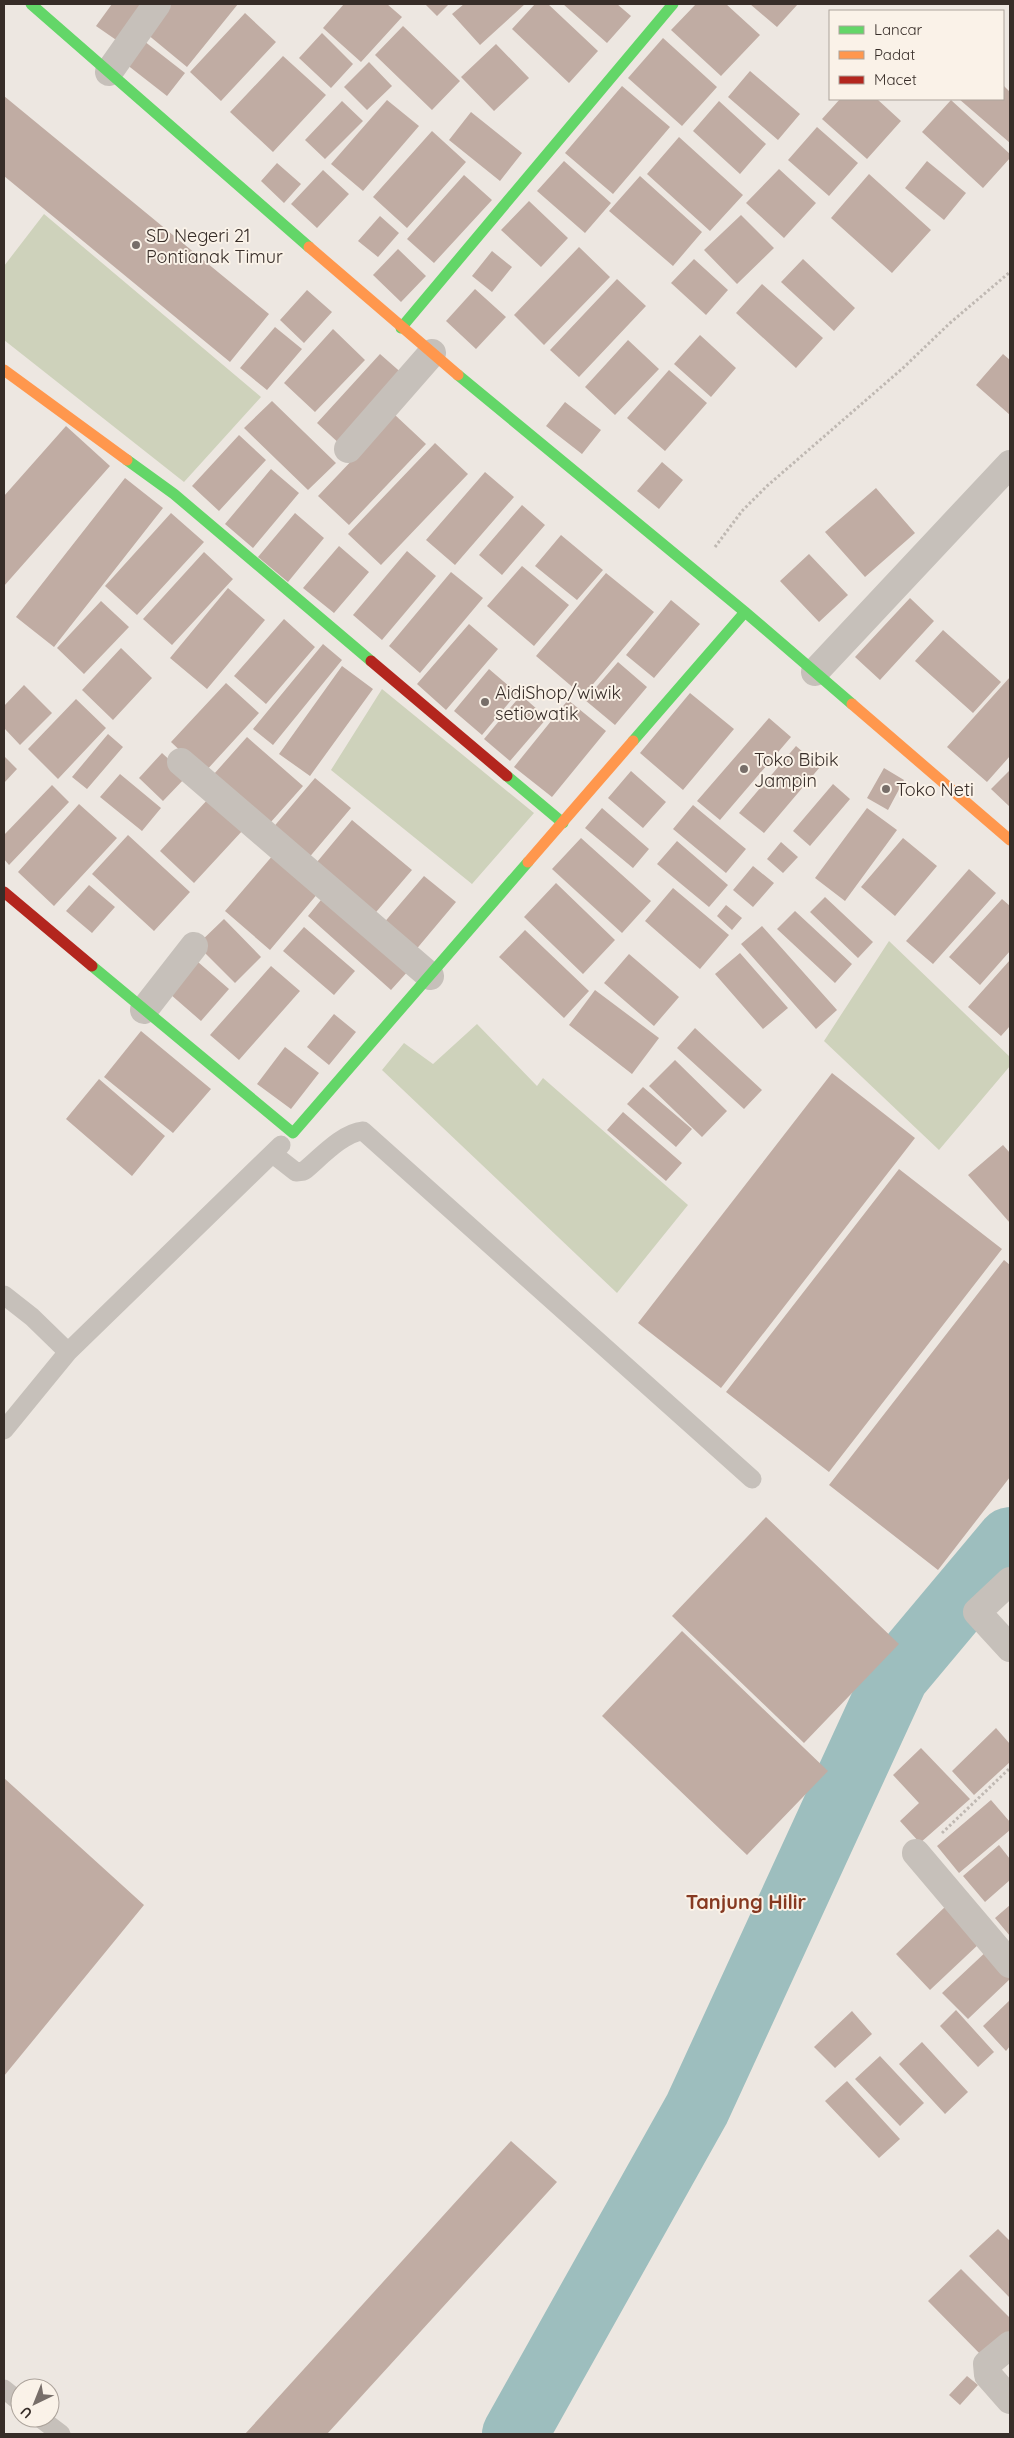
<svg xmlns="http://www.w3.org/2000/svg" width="1014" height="2438" font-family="Quicksand,sans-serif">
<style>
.green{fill:#ced2bb}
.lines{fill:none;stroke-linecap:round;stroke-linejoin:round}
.river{stroke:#9dbebe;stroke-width:66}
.building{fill:#c0aca3}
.path{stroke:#bfb8b2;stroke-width:3;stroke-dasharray:2.5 2.5;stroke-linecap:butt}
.lane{stroke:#c6c0ba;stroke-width:19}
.street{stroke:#c6c0ba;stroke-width:28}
.fast{stroke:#63d668;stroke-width:11}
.slow{stroke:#ff974d;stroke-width:11}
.jam{stroke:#b3261e;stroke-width:11}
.poi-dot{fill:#776e69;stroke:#faf2e8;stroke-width:2}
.labels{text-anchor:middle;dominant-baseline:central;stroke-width:4;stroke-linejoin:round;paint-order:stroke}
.poi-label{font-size:18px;fill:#372d28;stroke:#faf2e8;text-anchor:start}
.quarter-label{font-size:20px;font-weight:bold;fill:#863921;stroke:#faf2e8}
</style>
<rect width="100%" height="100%" fill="#ede7e1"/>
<!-- green -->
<path class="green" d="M44,214l217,183 -77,85 -180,-142v-74z
M382,689l152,124 -62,71 -141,-114z
M889,941l121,116v9l-71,84 -115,-109z
M477,1024l60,62 6,-8 145,127 -71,88 -235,-223 22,-27 29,21z"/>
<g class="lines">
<!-- river -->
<path class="river" d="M515,2434l182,-325 199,-433 114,-136"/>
</g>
<!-- building -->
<path class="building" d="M112,4h38l-28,40 -26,-18z
M171,4h67l-51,63 -40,-33z
M344,4h43l15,13 -41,45 -38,-34z
M425,4h24l-12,12z
M464,4h61l-45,41 -28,-31z
M535,4h13l50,47 -29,32 -57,-54z
M563,4h54l14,12 -24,27z
M696,4h30l34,31 -39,41 -50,-46z
M750,4h48l-21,23z
M245,13l31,29 -55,59 -31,-29z
M403,26l57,55 -28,29 -57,-55z
M322,33l31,31 -22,24 -32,-30z
M663,38l54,49 -35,39 -54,-48z
M144,41l41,32 -18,23 -41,-32z
M496,44l33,34 -35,33 -33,-34z
M283,56l43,39 -53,57 -43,-40z
M369,62l23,24 -25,24 -23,-23z
M750,71l50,43 -22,26 -50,-43z
M1003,85l7,7v51l-51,-44h44z
M622,86l48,41 -57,67 -48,-41z
M4,96l265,218 -39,48 -226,-186z
M840,99h37l24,22 -34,38 -45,-40z
M387,100l32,26 -56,65 -32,-27z
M951,100l59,54v4l-27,30 -61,-56z
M342,101l21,20 -38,38 -20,-19z
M719,101l47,43 -26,30 -47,-43z
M471,112l51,41 -22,28 -51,-41z
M817,127l41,36 -29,33 -41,-36z
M432,131l34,31 -59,66 -34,-31z
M679,137l64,58 -33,36 -63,-57z
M564,161l47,42 -26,30 -48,-42z
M927,161l39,32 -22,27 -39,-32z
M277,163l24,21 -17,19 -23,-22z
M779,169l37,34 -32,35 -38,-35z
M323,170l26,24 -32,34 -26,-24z
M869,174l62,56 -39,43 -61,-55z
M464,175l28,25 -58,63 -27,-24z
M640,176l62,56 -29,34 -64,-55z
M529,201l39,37 -27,29 -40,-37z
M741,215l33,33 -37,36 -33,-34z
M380,216l19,17 -21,24 -20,-16z
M579,247l31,30 -66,68 -30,-30z
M398,249l28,27 -25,26 -28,-27z
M492,251l20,16 -20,25 -20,-16z
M694,259l34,31 -22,25 -35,-32z
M803,259l52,49 -21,23 -53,-49z
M617,279l29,27 -67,71 -29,-27z
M762,284l61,54 -27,30 -60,-55z
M475,289l31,28 -30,32 -30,-28z
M307,290l25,22 -28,31 -24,-23z
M275,327l27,22 -35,41 -27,-22z
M333,329l32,31 -50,52 -31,-29z
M700,335l36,33 -25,29 -37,-33z
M628,340l31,29 -44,46 -30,-28z
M380,354l25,22 -63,70 -25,-23z
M1003,354l7,6v55l-34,-30z
M669,370l38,33 -42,48 -38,-33z
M272,401l64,62 -28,27 -64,-62z
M565,402l36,28 -19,24 -36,-28z
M395,415l31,29 -77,81 -31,-29z
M66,426l44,40 -106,120v-90z
M239,435l27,25 -47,51 -27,-25z
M435,443l33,31 -87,91 -33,-31z
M662,462l21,18 -24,29 -22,-18z
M271,469l28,24 -46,55 -28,-24z
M485,472l29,25 -59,68 -29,-25z
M125,478l38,30 -109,139 -38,-30z
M876,488l39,45 -50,44 -40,-45z
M522,505l23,20 -43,50 -23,-20z
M171,513l33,29 -67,73 -32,-29z
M295,513l29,25 -36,44 -30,-25z
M561,535l42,35 -26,30 -42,-34z
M339,546l30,26 -35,41 -31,-25z
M407,551l29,25 -54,64 -29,-25z
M204,552l29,27 -61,66 -29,-26z
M809,554l39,41 -29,27 -39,-41z
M522,566l47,39 -35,41 -47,-40z
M451,572l32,26 -63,75 -31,-27z
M606,573l48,39 -71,84 -47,-40z
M228,588l37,32 -58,69 -37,-31z
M910,598l24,23 -54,59 -25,-23z
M671,600l29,24 -46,54 -28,-23z
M101,601l28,26 -45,47 -27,-26z
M284,619l31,28 -49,57 -32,-28z
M469,624l29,25 -52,61 -29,-26z
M943,630l58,52 -28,31 -58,-52z
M323,644l19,16 -69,85 -20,-16z
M121,648l31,30 -39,42 -31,-30z
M618,662l29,25 -32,38 -30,-25z
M342,666l31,23 -63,87 -31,-22z
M489,669l28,24 -35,42 -28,-24z
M1010,677v79l-23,26 -40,-35z
M226,683l33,30 -55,60 -33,-31z
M24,685l28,28 -32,32 -16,-17v-22z
M690,693l44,36 -51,61 -43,-37z
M521,695l26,23 -37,43 -26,-22z
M76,699l30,29 -48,51 -30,-30z
M568,700l38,31 -54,66 -38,-30z
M769,718l22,19 -71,83 -23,-19z
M108,734l15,13 -36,42 -15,-12z
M247,737l56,49 -33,37 -56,-49z
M796,746l24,21 -56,66 -25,-20z
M162,753l25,23 -24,25 -24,-23z
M4,756l13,13 -13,14z
M884,768l20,12 -16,30 -21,-12z
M1010,770v37l-19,-18z
M631,771l35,31 -23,26 -35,-30z
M120,774l41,34 -19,23 -42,-34z
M315,778l36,30 -44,52 -36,-30z
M833,784l17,15 -40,47 -17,-15z
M52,785l17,17 -60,63 -5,-6v-24z
M209,798l34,32 -49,53 -34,-32z
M79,804l38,34 -63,68 -36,-34z
M693,805l53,44 -20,24 -53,-44z
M602,808l47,41 -16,19 -48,-40z
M867,808l30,22 -52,71 -30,-23z
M352,820l60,50 -41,48 -59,-50z
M128,835l62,57 -36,39 -62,-57z
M581,838l70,63 -29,32 -70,-64z
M903,838l34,28 -42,50 -34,-29z
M677,841l51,44 -19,22 -52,-43z
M781,842l17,15 -15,16 -16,-14z
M274,854l45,38 -49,58 -45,-39z
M753,866l21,17 -21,24 -20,-17z
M969,869l27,24 -63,71 -27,-23z
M424,876l32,26 -42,50 -32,-27z
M556,883l59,57 -32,34 -59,-57z
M89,885l26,22 -23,26 -26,-22z
M673,888l56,47 -29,34 -55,-48z
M325,895l84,75 -18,20 -83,-74z
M825,897l48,45 -15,16 -48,-46z
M1002,899l8,7v45l-30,34 -31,-28z
M726,905l16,13 -10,12 -15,-14z
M795,911l57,53 -17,19 -58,-54z
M224,919l37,38 -26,26 -38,-38z
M762,926l75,84 -21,19 -75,-85z
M304,927l51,44 -21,24 -51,-44z
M525,930l64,61 -25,27 -65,-61z
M740,953l48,55 -25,21 -48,-55z
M629,954l50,43 -25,29 -50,-43z
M1010,960v66l-9,10 -33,-29z
M198,962l31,27 -28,32 -31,-27z
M271,966l29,25 -61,69 -29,-25z
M595,990l64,48 -27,36 -63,-49z
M334,1014l22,18 -27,33 -22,-18z
M695,1028l67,62 -18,19 -67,-61z
M141,1031l70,58 -38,44 -69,-56z
M285,1047l34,26 -28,36 -34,-25z
M675,1060l52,51 -25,26 -53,-51z
M832,1073l83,65 -194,250 -83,-65z
M99,1079l66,57 -33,40 -66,-57z
M643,1087l49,42 -16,18 -49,-43z
M623,1112l59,51 -16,18 -59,-51z
M1003,1145l7,8v70l-42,-48z
M899,1169l103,80 -173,223 -103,-80z
M1004,1260l6,5v212l-72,93 -109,-85z
M766,1517l133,127 -95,99 -132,-127z
M682,1631l146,140 -81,84 -145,-139z
M996,1728l14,16v18l-36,33 -22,-24z
M921,1748l49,51 -50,44 -20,-22 19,-18 -26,-28z
M4,1778l140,127 -140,171z
M991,1800l19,22v8l-51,43 -22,-27z
M999,1845l11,14v21l-25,22 -22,-26z
M947,1905l34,37 -51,48 -34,-36z
M1010,1905v31l-15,-18z
M989,1949l21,23v7l-42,40 -26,-26z
M1010,2000v46l-4,5 -23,-25z
M956,2010l38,42 -16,15 -38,-41z
M852,2011l20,23 -37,34 -21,-21z
M922,2042l46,50 -23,22 -46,-50z
M880,2056l44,47 -24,23 -45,-47z
M847,2081l53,58 -21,19 -54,-57z
M511,2141l46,41 -230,252h-82z
M998,2229l12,12v57l-41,-42z
M961,2269l49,49v16l-25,25 -57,-58z
M967,2376l11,9 -18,20 -11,-10z"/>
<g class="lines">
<!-- path -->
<path class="path" d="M715,547l27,-36 25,-25 136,-118 47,-45 60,-51
M942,1833l68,-65"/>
<!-- lane -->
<path class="lane" d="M273,1154l23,18 8,-1c16,-13 38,-38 59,-40l389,348
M4,1295l28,22 36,35 -64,78
M68,1352l213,-207
M4,2389l16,13
M40,2418l21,16"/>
<!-- street -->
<path class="street" d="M109,72l48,-68
M348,449l84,-96
M815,672l195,-208
M181,762l249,214
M144,1010l50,-64
M1010,1581l-33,31 33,36
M916,1853l94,111
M1010,2345l-23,19 1,11 22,25"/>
<!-- fast -->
<path class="fast" d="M31,4l278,243
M401,328l272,-324
M458,375l287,237 107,92
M127,460l47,34 197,167
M633,741l112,-129
M507,776l56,47
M92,966l201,167 235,-271"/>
<!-- slow -->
<path class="slow" d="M309,247l149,128
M4,370l123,90
M852,704l158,136
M528,862l105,-121"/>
<!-- jam -->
<path class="jam" d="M371,661l136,115
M4,892l88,74"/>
</g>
<!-- markers -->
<g class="poi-dot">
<circle cx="136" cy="245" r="5"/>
<circle cx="485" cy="702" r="5"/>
<circle cx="744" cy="769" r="5"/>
<circle cx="886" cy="789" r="5"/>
</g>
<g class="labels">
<!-- poi labels -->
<g class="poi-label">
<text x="146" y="235">SD Negeri 21<tspan x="146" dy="21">Pontianak Timur</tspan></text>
<text x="495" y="692">AidiShop/wiwik<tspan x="495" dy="21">setiowatik</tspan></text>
<text x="754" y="759">Toko Bibik<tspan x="754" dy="21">Jampin</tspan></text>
<text x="896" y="789">Toko Neti</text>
</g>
<!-- quarter labels -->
<g class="quarter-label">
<text x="746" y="1901">Tanjung Hilir</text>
</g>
</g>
<!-- border -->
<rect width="1014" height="2438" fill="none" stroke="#372d28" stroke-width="10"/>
<!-- legend -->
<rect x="829" y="10" width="175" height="90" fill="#faf2e8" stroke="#aca39b"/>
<rect x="839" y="26" width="25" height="8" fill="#63d668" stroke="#aca39b"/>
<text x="874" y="35" font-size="15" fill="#372d28">Lancar</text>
<rect x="839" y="51" width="25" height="8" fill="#ff974d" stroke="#aca39b"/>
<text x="874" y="60" font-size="15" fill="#372d28">Padat</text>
<rect x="839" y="76" width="25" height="8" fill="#b3261e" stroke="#aca39b"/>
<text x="874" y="85" font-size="15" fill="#372d28">Macet</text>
<!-- north arrow -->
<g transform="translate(35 2403) rotate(223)"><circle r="24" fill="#faf2e8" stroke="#aca39b"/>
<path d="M0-4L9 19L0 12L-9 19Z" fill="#776e69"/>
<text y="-8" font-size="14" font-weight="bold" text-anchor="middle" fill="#372d28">U</text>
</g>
</svg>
